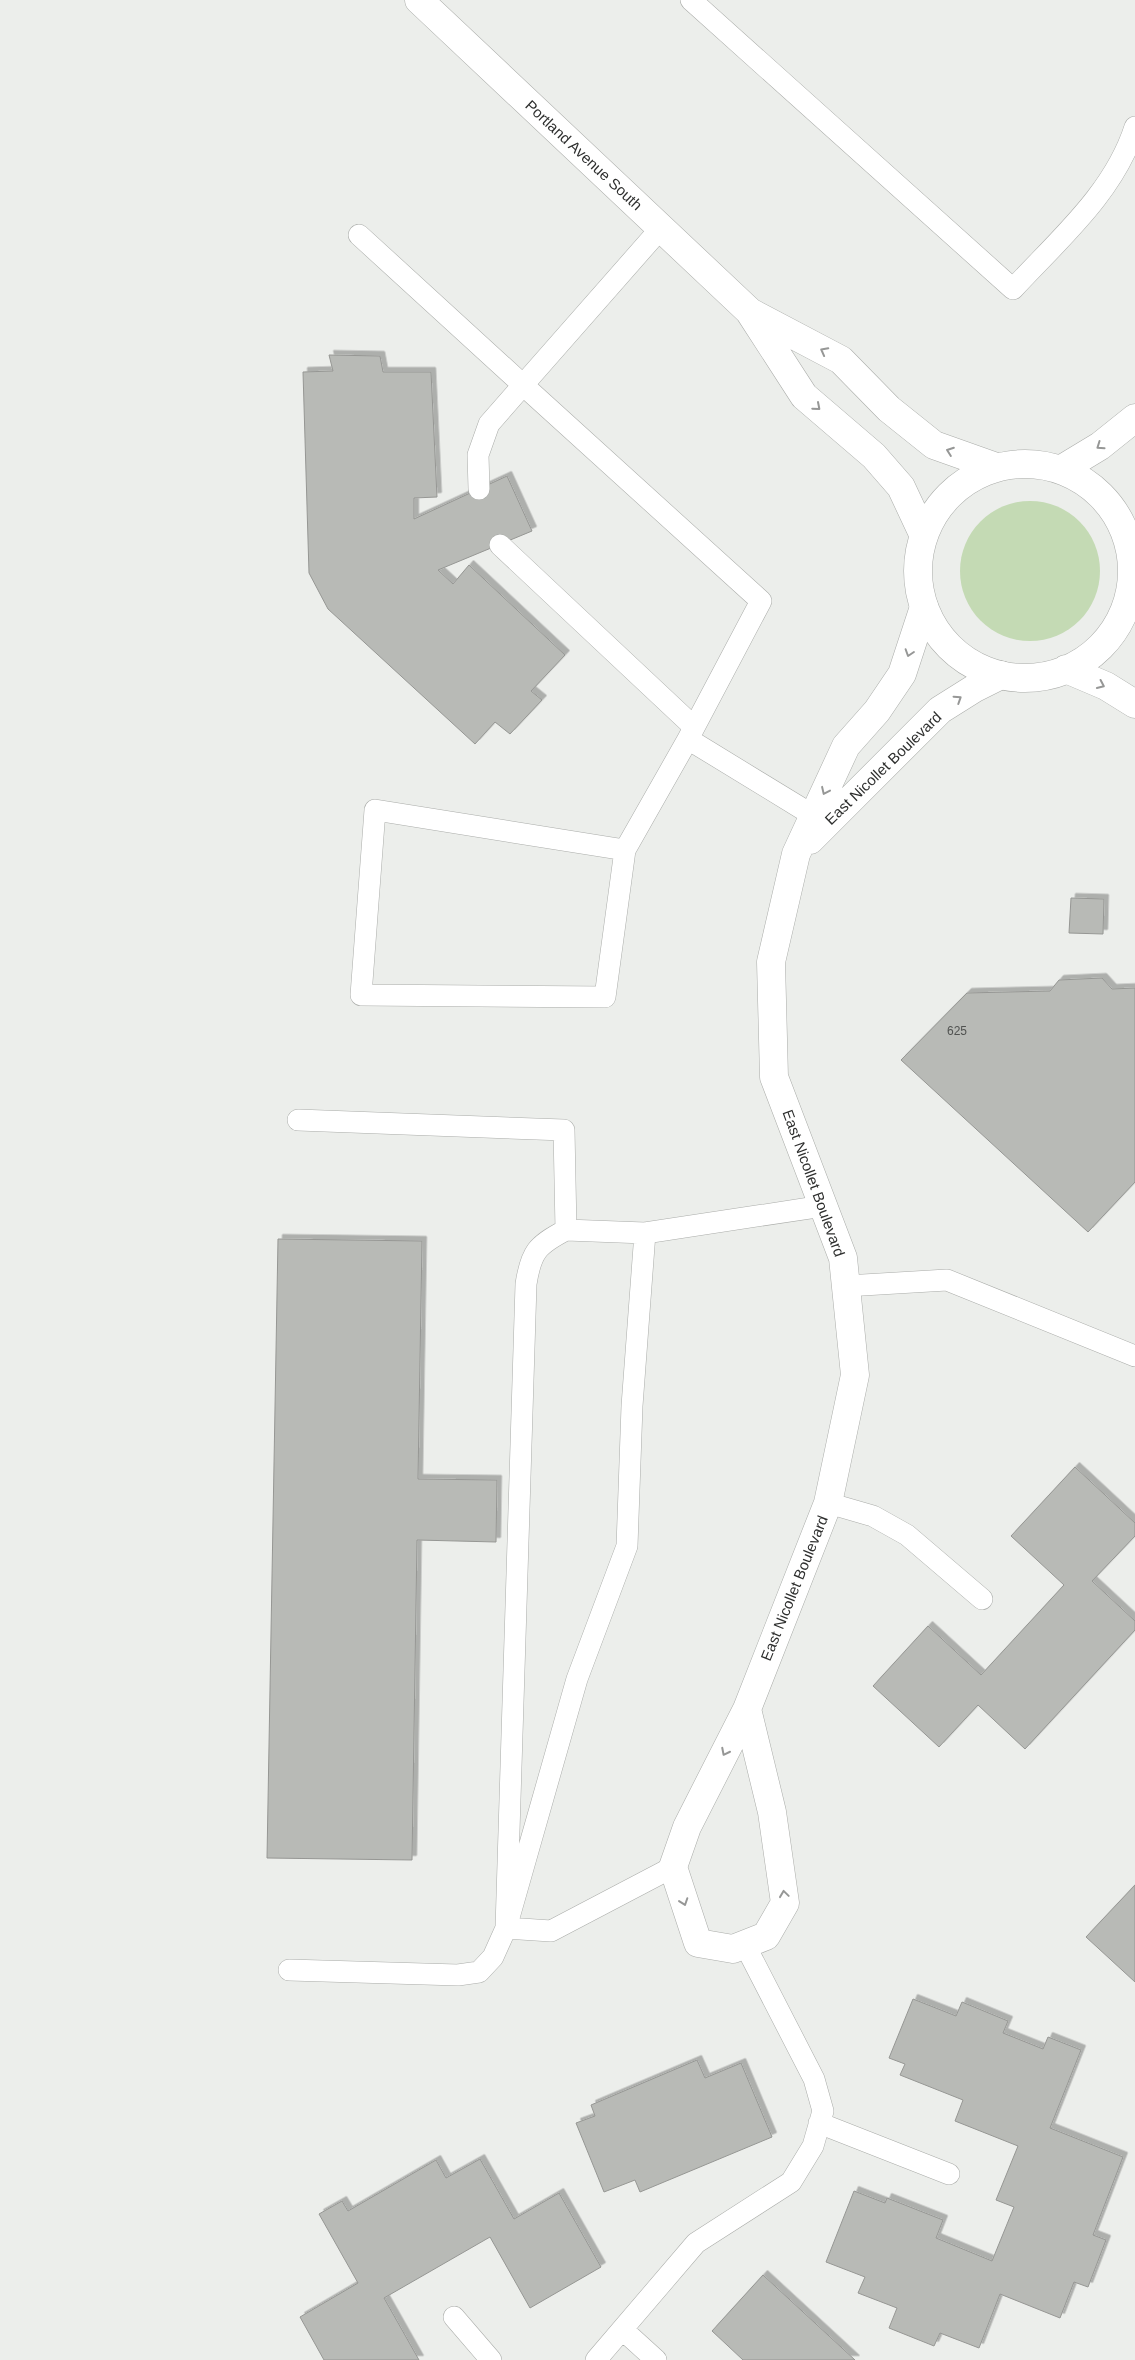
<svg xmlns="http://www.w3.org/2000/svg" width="1135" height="2360" font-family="Arial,sans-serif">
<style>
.green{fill:#c4dab4}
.building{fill:#b8bab6;stroke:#969794;filter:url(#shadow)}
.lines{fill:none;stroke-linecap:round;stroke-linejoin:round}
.service-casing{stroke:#aaaca9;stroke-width:22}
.minor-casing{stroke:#aaaca9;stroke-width:29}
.tertiary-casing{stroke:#aaaca9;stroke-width:29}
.service{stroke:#fff;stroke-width:21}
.minor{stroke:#fff;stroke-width:28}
.tertiary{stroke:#fff;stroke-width:28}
.oneway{stroke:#969796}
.labels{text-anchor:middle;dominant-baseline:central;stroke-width:5;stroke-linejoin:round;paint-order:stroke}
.number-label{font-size:12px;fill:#505250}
.street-label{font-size:15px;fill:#2e2f2e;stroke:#fff}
</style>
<defs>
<filter id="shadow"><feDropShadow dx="4.5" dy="-4.5" stdDeviation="0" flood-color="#0004"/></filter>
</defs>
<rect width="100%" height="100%" fill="#eceeeb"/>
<!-- green -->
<path class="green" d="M960 571a70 70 0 1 1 140 0a70 70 0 1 1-140 0Z"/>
<!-- building -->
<path class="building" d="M329,355l51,1 3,16h48l6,125 -23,1v21l93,-43 25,55 -94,39 15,14 16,-19 96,90 -34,36 11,9 -32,34 -15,-12 -20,22 -147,-135 -19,-36 -6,-201 30,-1z
M1071,898l33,1 -1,35 -34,-1z
M1102,978l10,11 23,-1v194l-47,50 -187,-172 66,-67 83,-2 9,-11z
M278,1239l144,2 -4,238 79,1 -1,62 -79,-2 -5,320 -145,-2z
M1075,1467l60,56v13l-43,45 43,40v9l-110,119 -47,-44 -39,42 -66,-61 55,-60 53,49 83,-90 -53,-49z
M1135,1885v97l-49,-45z
M913,1999l43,17 6,-14 46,19 -5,12 40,16 5,-12 33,13 -31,78 73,29 -30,78 13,5 -18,47 -14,-5 -14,36 -60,-24 -21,54 -39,-15 -6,13 -45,-18 8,-20 -39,-15 7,-16 -39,-15 28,-71 31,12 2,-5 56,22 -7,18 56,23 22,-54 -18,-7 22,-54 -63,-25 8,-21 -63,-25 5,-11 -16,-6z
M697,2060l8,18 36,-15 31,74 -132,55 -5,-12 -31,12 -28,-69 19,-7 -4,-11z
M480,2159l34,60 45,-26 42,74 -71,41 -40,-71 -106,61 35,62h-95l-24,-43 58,-34 -39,-69 23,-13 6,10 88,-51 10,18z
M763,2275l92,85h-112l-31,-29z"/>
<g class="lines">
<!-- service casing -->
<g class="service-casing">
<path id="service" d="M691,0l322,289c45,-49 101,-96 122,-162
M661,228l-138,157 238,216 -73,138 126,77
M359,235l164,150 -34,39 -11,31 1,34
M500,545l194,182
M625,850l-250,-40 -14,185 244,2 20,-147 63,-111
M298,1120l266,10 2,100 79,3
M846,1286l101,-6 188,76
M828,1503l45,13 34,19 75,64
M673,1867l-122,64 -45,-3 71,-249 50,-133 5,-140 13,-173 178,-27
M289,1970l169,5 21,-3 14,-15 13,-29 20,-644c5,-32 11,-39 40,-54
M819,2123l130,51
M454,2317l37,43
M623,2330l33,30
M596,2360l100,-117 95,-61 22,-36 10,-35 -9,-32 -69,-134"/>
</g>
<!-- minor casing -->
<g class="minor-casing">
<path id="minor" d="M810,840l130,-130 35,-22 26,-13
M747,1709l25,103 13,91 -19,33 -33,13 -35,-6 -25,-76 14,-40 60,-118 81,-206 27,-128 -12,-117 -69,-181 -3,-115 25,-108 50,-108 31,-35 25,-37 22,-67"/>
</g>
<!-- tertiary casing -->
<g class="tertiary-casing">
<path id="tertiary" d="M419,0l330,311 55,85 70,60 27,31 23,49
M750,312l91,48 48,49 45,36 62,22
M918 571a107 107 0 1 1 214 0a107 107 0 1 1-214 0Z
M1062,469l38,-23 35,-28
M1066,669l40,17 29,18"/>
</g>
<!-- service -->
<use href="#service" class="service"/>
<!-- minor -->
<use href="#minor" class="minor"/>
<!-- tertiary -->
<use href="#tertiary" class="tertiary"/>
</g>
<!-- one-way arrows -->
<defs><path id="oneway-chevron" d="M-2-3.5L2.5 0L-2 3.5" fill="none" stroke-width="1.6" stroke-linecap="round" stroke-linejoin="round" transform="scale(1.25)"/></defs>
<g class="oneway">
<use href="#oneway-chevron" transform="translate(824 351) rotate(-152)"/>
<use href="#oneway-chevron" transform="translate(817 407) rotate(41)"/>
<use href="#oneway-chevron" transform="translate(1100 446) rotate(145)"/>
<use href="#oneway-chevron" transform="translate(950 451) rotate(-160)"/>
<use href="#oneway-chevron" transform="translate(909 653) rotate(108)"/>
<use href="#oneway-chevron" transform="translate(1101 685) rotate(25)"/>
<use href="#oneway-chevron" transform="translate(958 699) rotate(-33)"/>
<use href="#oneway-chevron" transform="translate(825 791) rotate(115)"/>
<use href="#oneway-chevron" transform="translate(725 1752) rotate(117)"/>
<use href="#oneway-chevron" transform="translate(784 1894) rotate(-98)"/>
<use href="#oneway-chevron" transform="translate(684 1902) rotate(71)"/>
</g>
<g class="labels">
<!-- number labels -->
<g class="number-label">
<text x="957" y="1031">625</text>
</g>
<!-- street labels -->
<g class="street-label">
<text transform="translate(584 155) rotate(43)">Portland Avenue South</text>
<text transform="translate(883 768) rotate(-44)">East Nicollet Boulevard</text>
<text transform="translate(814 1183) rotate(70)">East Nicollet Boulevard</text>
<text transform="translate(794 1588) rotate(-68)">East Nicollet Boulevard</text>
</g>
</g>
</svg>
